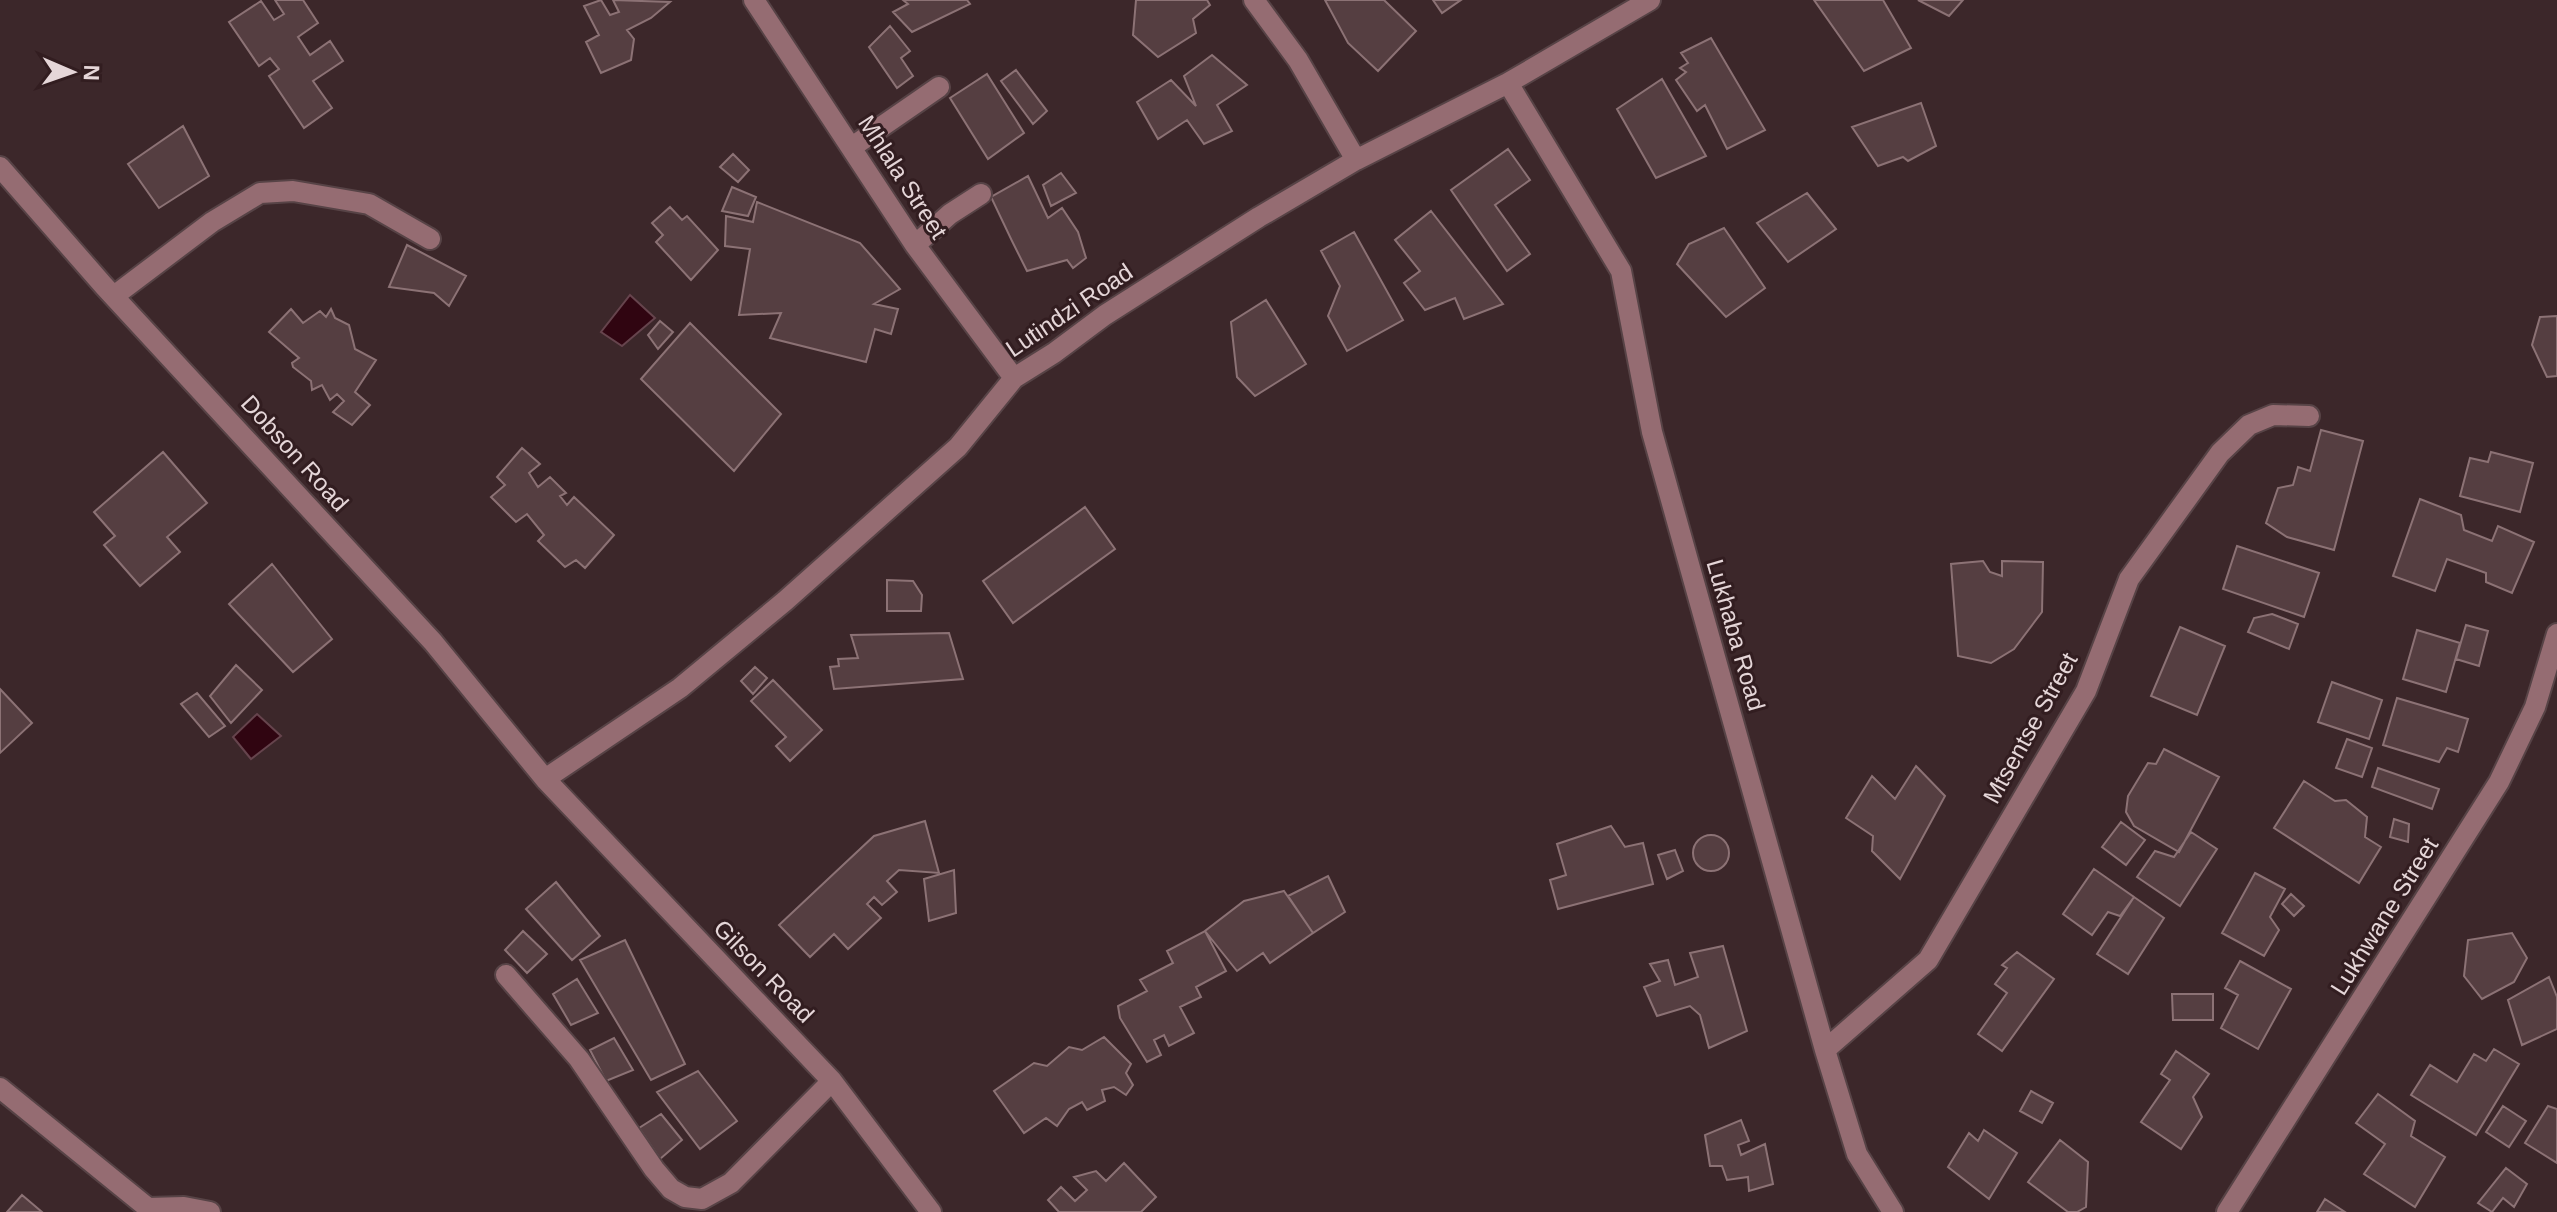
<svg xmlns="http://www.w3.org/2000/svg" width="2557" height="1212" font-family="Arial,sans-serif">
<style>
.water{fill:#300511;stroke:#66444d;stroke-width:2}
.building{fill:#553e41;stroke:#8c7275;stroke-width:2}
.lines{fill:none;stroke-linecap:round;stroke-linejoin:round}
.minor-casing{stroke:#574346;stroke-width:24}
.minor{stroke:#956c72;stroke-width:20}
.labels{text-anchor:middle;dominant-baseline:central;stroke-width:6;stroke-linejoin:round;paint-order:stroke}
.street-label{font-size:24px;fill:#e5d6d8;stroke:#321d20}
</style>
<rect width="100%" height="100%" fill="#3c272a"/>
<!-- water -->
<path class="water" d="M630,295l25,23 -33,28 -21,-14z
M257,714l24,22 -30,23 -18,-22z"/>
<!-- building -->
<path class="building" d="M275,0h28l15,23 -20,14 12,18 20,-14 13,20 -30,20 19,27 -28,20 -35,-52 10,-7 -9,-11 -11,8 -30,-44 32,-21 13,19 10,-6z
M601,0l9,15 9,-3 -6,-12 57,2 -19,16 -24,12 7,9 -3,21 -30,13 -15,-31 13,-7 -15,-29z
M903,0h64l3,4 -58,28 -19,-20 15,-8z
M1136,0h71l3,5 -17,14 3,14 -38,24 -25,-22z
M1325,0h59l32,31 -38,40 -30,-28z
M1433,0h28l-19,13z
M1814,0h69l28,48 -47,23z
M1918,0h45l-14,16z
M890,26l20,25 -9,7 12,18 -16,12 -28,-41z
M1711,38l54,92 -38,19 -22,-44 -8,6 -21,-31 10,-8 -6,-4 8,-5 -7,-10z
M1212,55l35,30 -30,20 15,26 -28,13 -17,-24 -29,19 -21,-37 34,-22 25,26 -12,-30z
M1016,70l31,41 -14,13 -32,-43z
M987,74l37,59 -36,26 -38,-61z
M1662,79l44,77 -50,22 -39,-69z
M1921,103l15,43 -28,15 -5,-4 -25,9 -26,-39z
M183,126l26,50 -50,32 -31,-44z
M1508,149l22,31 -35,25 35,49 -23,17 -56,-81z
M733,154l16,16 -11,12 -18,-15z
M1061,173l15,20 -25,13 -8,-21z
M1028,176l20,42 14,-10 16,24 8,26 -13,10 -6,-8 -40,11 -15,-30 -21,-44z
M732,187l24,10 -8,19 -26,-5z
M1807,193l29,36 -48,33 -31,-39z
M757,202l103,41 40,46 -26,15 24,5 -7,25 -16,-5 -9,33 -96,-24 11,-25 -42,2 11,-66 -25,-3 1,-30 27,6z
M670,207l12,13 5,-4 31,34 -27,30 -35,-38 7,-7 -11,-12z
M1431,211l72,93 -39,15 -9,-21 -30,12 -21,-27 16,-12 -25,-31z
M1724,228l41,60 -39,29 -49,-53 12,-20z
M1354,232l49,88 -56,31 -19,-35 12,-30 -19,-35z
M407,245l59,31 -17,30 -15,-13 -45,-6z
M1266,300l40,64 -51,32 -18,-19 -6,-55z
M291,309l12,14 17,-12 6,6 5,-8 4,9 14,7 6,24 21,11 -21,32 15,13 -18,20 -19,-13 11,-11 -7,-7 -7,6 -8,-15 -10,5 -1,-9 -18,-14 -1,-4 7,-5 -30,-26z
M2557,316v60l-10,1 -15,-32 8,-28z
M660,321l13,11 -15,17 -10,-14z
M690,323l91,91 -47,57 -93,-92z
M2321,430l42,11 -29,109 -47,-13 -21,-14 12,-35 15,-3 5,-18 12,4z
M522,448l18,16 -11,9 9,14 12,-10 16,16 -6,3 7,9 7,-8 40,38 -29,33 -9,-8 -11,7 -27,-26 6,-6 -17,-21 -11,8 -25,-25 14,-12 -8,-8z
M163,452l44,51 -40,34 13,15 -40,34 -36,-41 11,-9 -21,-24z
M2491,452l42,11 -13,49 -60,-16 10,-38 18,4z
M2420,499l41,16 3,15 28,11 6,-15 36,16 -22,51 -26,-11v-9l-39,-14 -12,32 -42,-15z
M1085,507l30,42 -102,74 -30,-42z
M2237,546l82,27 -15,44 -81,-28z
M1983,561l7,11 12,4v-15l41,1 -1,50 -28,37 -23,14 -33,-7 -7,-92z
M272,564l60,75 -39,33 -64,-68z
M887,580l26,1 9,14 -1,16h-34z
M2272,614l26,10 -9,25 -41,-17 6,-14z
M2466,625l22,6 -9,35 -23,-7z
M2180,627l45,19 -28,69 -46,-19z
M2417,630l43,13 -14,49 -43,-13z
M949,633l14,46 -129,10 -4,-22 9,-1 -1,-7 20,-1 -7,-23z
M236,665l26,25 -31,33 -21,-27z
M755,667l12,11 -14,16 -12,-13z
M773,680l49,50 -32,31 -14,-15 10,-9 -35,-36z
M2332,682l50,18 -13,39 -51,-17z
M0,689l32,34 -32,30z
M197,693l28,33 -16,11 -28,-33z
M2397,698l71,21 -10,33 -11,-4 -8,14 -56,-17z
M2347,739l25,9 -10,29 -26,-9z
M2164,749l55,28 -40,75 -45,-26 -8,-14 2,-16 20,-33 8,1z
M1916,766l29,30 -45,83 -28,-28 1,-15 -27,-18 26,-42 23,23z
M2378,768l61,21 -7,20 -60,-22z
M2304,781l31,20 11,-1 21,17 -2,20 16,10 -22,36 -85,-55z
M2394,819l15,5 -1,18 -18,-5z
M925,821l14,52 -40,-3 -12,11 10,11 -15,13 -8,-8 -7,7 14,14 -33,31 -14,-15 -24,23 -31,-32 95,-89z
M2121,822l24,18 -19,25 -24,-18z
M1611,826l14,21 18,-4 10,41 -95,25 -8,-29 16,-5 -9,-31z
M2191,832l26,17 -37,57 -43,-29 18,-26 19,6z
M1693 853a18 18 0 1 1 36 0a18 18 0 1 1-36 0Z
M1675,850l8,21 -16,8 -9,-24z
M2094,869l40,28 -14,19 -12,-4 -16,23 -29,-21z
M954,870l2,43 -27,8 -5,-42z
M2255,873l30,16 -15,28 9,13 -15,26 -42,-23z
M1328,876l17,36 -32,21 -25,-37z
M556,882l44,54 -28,24 -46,-51z
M1284,891l29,42 -43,30 -7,-10 -26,18 -32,-40 39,-30z
M2291,894l13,12 -10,10 -12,-12z
M2134,897l30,21 -36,56 -31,-20z
M523,931l24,23 -20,19 -22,-23z
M1205,931l21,40 -30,16 5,10 -21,10 14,26 -25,13 -5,-11 -10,5 7,15 -14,7 -27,-44 -2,-12 29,-15 -7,-11 33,-17 -6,-12z
M2512,933l15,25 -13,24 -32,17 -18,-23 4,-36z
M625,940l60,124 -34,16 -71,-120z
M1723,946l24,85 -38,17 -9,-33 -10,-9 -33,10 -13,-29 16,-6 -10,-17 18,-4 7,25 23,-8 -8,-24z
M2017,952l37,27 -52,72 -24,-17 29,-41 -12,-9 12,-16 -5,-3z
M2240,961l51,28 -33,60 -37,-21 17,-33 -13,-7z
M2549,977l8,20v32l-35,16 -14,-45z
M577,979l21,34 -27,12 -18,-31z
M2172,994h41v26h-40z
M1104,1037l27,27 -5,9 7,12 -7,10 -12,-8 -12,3 3,11 -18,9 -5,-8 -13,7 -12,17 -11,-8 -22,15 -30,-42 40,-28 13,3 22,-19 13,3z
M614,1038l19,32 -27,11 -16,-31z
M2494,1049l25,15 -43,71 -65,-40 19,-30 27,17 17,-28 12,7z
M2176,1051l33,23 -16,23 9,20 -21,32 -40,-27 29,-42 -9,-6z
M698,1071l39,50 -37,28 -43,-57z
M2031,1091l22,12 -11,20 -22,-12z
M2378,1094l37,27 -4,15 34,21 -30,50 -51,-33 21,-30 -29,-21z
M2503,1106l23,15 -17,26 -23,-15z
M2548,1106l9,3v54l-32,-20z
M661,1114l21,26 -22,19 -21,-31z
M1741,1120l8,21 -11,4 3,10 24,-11 8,40 -24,7 -1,-14 -21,3 -5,-14h-12l-5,-31z
M1984,1130l33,23 -28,46 -41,-32 21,-34 9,8z
M2060,1140l28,22 -2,45 -9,5h-9l-40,-30z
M1124,1163l32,34 -15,15h-82l-11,-12 13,-13 14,14 12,-11 -13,-13 22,-6 10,10z
M2506,1168l21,16 -13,23 -11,-9 -11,14 -14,-9z
M22,1195l20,17h-35z
M2325,1199l20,13h-28z"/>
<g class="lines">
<!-- minor casing -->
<g class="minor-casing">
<path id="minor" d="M754,0l161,245 99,133
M1254,0l44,60 58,100
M1508,83l113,188 31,161 173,618 32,104 36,58
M852,147l87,-60
M0,167l104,119 329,356 112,137 287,302 99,131
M915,245l35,-31 31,-20
M114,296l98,-74 48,-29 33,-2 76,13 61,35
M545,779l135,-91 105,-87 173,-154 56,-69 40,-25 51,-38 154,-98 97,-57 152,-77 142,-83
M506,975l73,84 75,110 17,20 14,8 17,2 29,-16 101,-102
M1825,1050l103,-90 158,-269 43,-112 91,-126 29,-28 24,-10 36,1
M0,1088l148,120 36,-1 26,5
M2227,1212l272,-430 36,-75 22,-73"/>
</g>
<!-- minor -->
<use href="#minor" class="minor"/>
</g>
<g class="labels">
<!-- street labels -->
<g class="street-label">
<text transform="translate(903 177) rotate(57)">Mhlala Street</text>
<text transform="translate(1069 310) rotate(-34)">Lutindzi Road</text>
<text transform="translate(295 453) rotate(48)">Dobson Road</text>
<text transform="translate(1736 635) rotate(74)">Lukhaba Road</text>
<text transform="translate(2030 728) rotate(-61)">Mtsentse Street</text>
<text transform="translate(2384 916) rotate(-58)">Lukhwane Street</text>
<text transform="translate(764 971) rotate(46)">Gilson Road</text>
</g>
</g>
<!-- north arrow -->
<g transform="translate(72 72) rotate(92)" stroke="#321d20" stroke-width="6" paint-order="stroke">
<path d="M0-6L14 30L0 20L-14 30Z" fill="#e5d6d8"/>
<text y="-12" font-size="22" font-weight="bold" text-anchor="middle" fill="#e5d6d8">N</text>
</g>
</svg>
